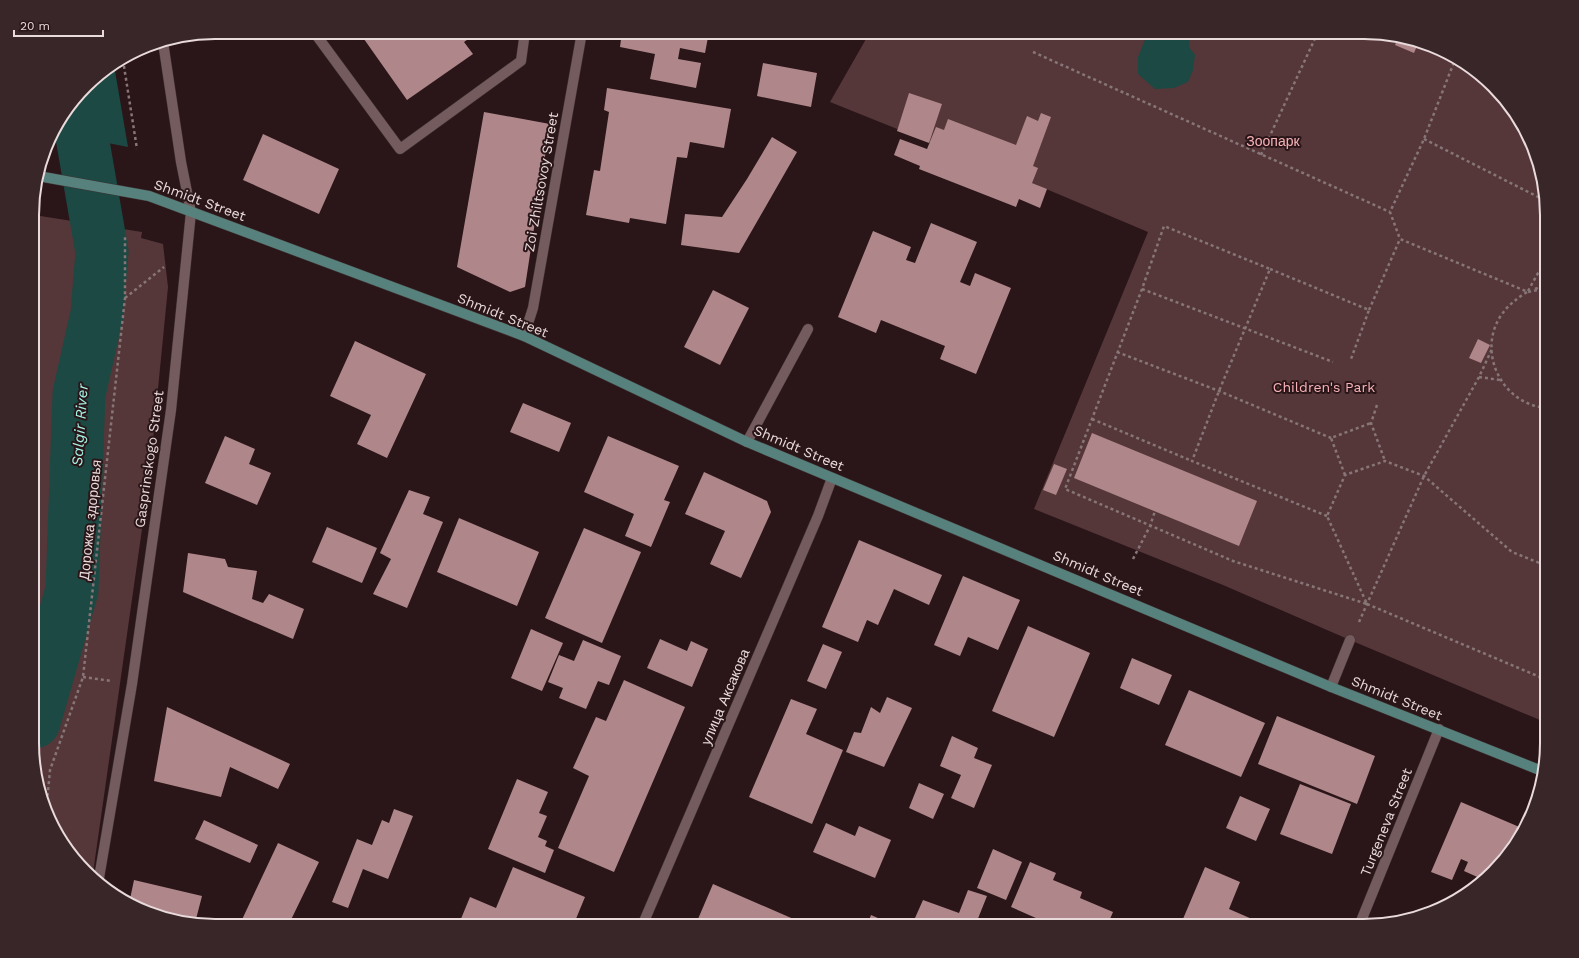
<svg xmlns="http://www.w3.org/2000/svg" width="1579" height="958" font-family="'Work Sans',sans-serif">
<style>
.green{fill:#563739}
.water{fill:#1c4943}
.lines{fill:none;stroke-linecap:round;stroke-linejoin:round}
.river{stroke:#1c4943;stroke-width:53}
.building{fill:#af878a}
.service-casing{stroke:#413233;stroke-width:11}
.minor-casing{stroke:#413233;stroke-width:11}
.secondary-casing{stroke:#413233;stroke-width:11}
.path{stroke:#877677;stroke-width:2.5;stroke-dasharray:3 3;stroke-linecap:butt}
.service{stroke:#745b5d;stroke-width:10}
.minor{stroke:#745b5d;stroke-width:10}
.secondary{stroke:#56817c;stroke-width:10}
.labels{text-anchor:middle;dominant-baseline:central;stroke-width:4;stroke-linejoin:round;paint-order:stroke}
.park-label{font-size:14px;fill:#f7b3b8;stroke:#2a1618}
.street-label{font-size:14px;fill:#e9dadb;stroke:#2a1618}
.water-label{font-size:15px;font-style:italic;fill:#a4f4e7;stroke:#2a1618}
.rim{fill:none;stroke:#e9dadb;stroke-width:2}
</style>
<rect width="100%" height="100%" fill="#2a1618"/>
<!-- green -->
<path class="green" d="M870,32h494l48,6 44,19 37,28 29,38 25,80v520l-197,-83 -127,-55 -189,-76 114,-277 -116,-49 -202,-81z
M34,215l108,17 -1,6 22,6 5,43 -19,193 -56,393 -30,-29 -29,-77z"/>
<!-- water -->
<path class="water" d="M1148,32h47l-5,5 -1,10 6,8 -2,15 -5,12 -14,6 -19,1 -17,-15v-17z
M114,65l14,82 -76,-15 42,-54z"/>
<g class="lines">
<!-- river -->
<path class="river" d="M34,722l38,-132 7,-196 18,-80 5,-62 -26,-150"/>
</g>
<!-- building -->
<path class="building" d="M359,32h113l2,3 -10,7 9,12 -66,46z
M622,32h87l-4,21 -25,-5 -2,11 23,4 -5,25 -46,-9 5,-25 -35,-7z
M1398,37l14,1 7,3 -5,12 -19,-8z
M763,63l54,10 -6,34 -54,-11z
M607,88l124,21 -7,39 -34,-6 -3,16 -10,-1 -11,67 -36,-6 -1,5 -43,-8 8,-45 6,1 9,-59 -5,-2z
M909,93l33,11 -13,39 -32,-12z
M484,112l66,12 -25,163 -15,5 -53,-25z
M1041,113l10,4 -18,49 5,2 -6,15 15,6 -7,19 -21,-9 -3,8 -97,-38 1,-3 -26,-11 6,-16 27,10 9,-22 8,3 4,-11 68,26 11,-29 11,5z
M263,134l76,35 -20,45 -76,-34z
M772,137l25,15 -58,101 -58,-8 4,-31 37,3 25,-38z
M931,223l46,19 -17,40 10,4 5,-13 36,15 -35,86 -36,-15 5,-13 -64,-26 -5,13 -38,-16 35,-86 38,16 -5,13 9,3z
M713,290l36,18 -29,57 -36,-18z
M1478,339l12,6 -9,18 -12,-5z
M355,341l71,33 -39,84 -30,-14 14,-29 -41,-19z
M523,403l48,20 -12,29 -49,-20z
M1092,433l165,68 -18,45 -165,-68z
M225,436l30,13 -6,15 22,9 -14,32 -52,-22z
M608,436l71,30 -15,34 6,2 -19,45 -26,-11 9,-22 -50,-22z
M1054,464l13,5 -11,26 -13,-5z
M704,472l63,29 4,11 -30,66 -31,-14 15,-33 -40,-17z
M409,490l21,7 -7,17 20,8 -36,86 -34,-14 18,-35 -11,-6z
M459,518l80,34 -22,54 -80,-34z
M327,527l50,21 -15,35 -50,-21z
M584,528l57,24 -39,91 -57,-25z
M859,540l83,35 -13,30 -35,-16 -16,36 -11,-5 -9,22 -36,-15z
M188,553l37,6 3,8 29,4 -5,28 11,4 6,-9 35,15 -11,30 -110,-47z
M963,576l57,24 -22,50 -30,-13 -8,19 -26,-11z
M1028,626l62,27 -36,84 -62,-26z
M531,629l32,14 -21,48 -31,-13z
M660,639l27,12 4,-10 17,8 -16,38 -45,-19z
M583,640l38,16 -12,29 -11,-4 -12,28 -27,-11 4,-10 -15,-6 11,-27 15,6z
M823,644l19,8 -16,37 -19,-8z
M1132,658l40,17 -13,30 -39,-17z
M624,680l61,27 -71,165 -56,-24 31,-72 -16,-8 23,-51 10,4z
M1189,690l76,33 -24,54 -76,-32z
M887,697l25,11 -28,59 -38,-15 8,-20 7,1 10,-26 9,6z
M791,699l26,10 -11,25 37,16 -31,74 -63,-27z
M167,707l123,57 -12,25 -48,-22 -9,30 -67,-16z
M1277,716l98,40 -18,48 -99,-40z
M952,736l26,12 -4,10 18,7 -18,43 -23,-10 10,-23 -21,-9z
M517,779l31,13 -9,21 8,3 -9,21 9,4 -2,5 9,4 -9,23 -57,-24z
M919,783l25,11 -11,25 -24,-11z
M1300,784l51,20 -19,50 -52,-20z
M1240,796l30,13 -14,32 -30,-13z
M1461,802l63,27 -2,6 -28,37 -5,-2 -5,10 -20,-9 4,-9 -7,-3 -9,21 -21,-8z
M394,809l19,7 -25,63 -25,-10 -15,39 -16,-6 25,-63 15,6 10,-25 7,3z
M204,820l54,25 -8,18 -55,-24z
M826,823l29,13 4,-10 32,14 -16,38 -62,-26z
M278,843l41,19 -31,64h-49z
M993,849l29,13 -16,38 -29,-12z
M1030,862l26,11 -3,7 29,12 -2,6 33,14 -6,14h-53l-43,-19z
M513,867l72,30 -12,29h-115l12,-29 26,11z
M1205,867l35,15 -11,27 23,10 -3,7h-69z
M134,880l68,16 -7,27 -28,-3 -38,-16z
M713,884l92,40 -1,2h-109z
M968,890l19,6 -12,30h-42l-18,-8 8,-18 36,13z
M871,915l25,11h-29z"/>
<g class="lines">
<!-- service casing -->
<g class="service-casing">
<path id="service" d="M314,32l86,117 121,-88 4,-29
M747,442l61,-113
M1331,687l19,-47"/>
</g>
<!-- minor casing -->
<g class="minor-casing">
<path id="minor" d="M524,336l9,-28 49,-276
M99,878l33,-194 39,-274 20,-198 -10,-50 -18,-120
M642,926l176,-410 14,-38
M1359,926l80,-197"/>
</g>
<!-- secondary casing -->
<g class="secondary-casing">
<path id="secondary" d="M38,176l111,20 375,140 223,106 584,245 211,84"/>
</g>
<!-- path -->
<path class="path" d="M1033,52l357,160
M1456,57l-32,82 -34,73 10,27 128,53 19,-4
M123,60l14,89
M1424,139l122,62
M1261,155l57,-123
M1270,269l99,41 -18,49
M1142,289l191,73
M1535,289l12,-5
M1528,291l19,-34
M1527,292c-11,7 -20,14 -27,25 -23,37 3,88 47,91
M125,298l39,-31
M1369,310l31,-71
M1117,352l102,39 112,47
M1479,377l21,3
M1377,405l-6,18 14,38
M1092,419l100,42
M1345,475l-14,-37 40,-15
M1327,516l-135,-55 27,-70 51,-122 -106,-43 -22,63 -77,200 168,72 134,43 -40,-88 18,-41 40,-14 39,15 88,76 35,14
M1133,559l17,-33 5,-15
M1367,604l180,76
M1359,622l65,-146 55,-99 13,-28
M83,677l29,4
M47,802l3,-32 33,-93 42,-379v-63"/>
<!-- service -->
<use href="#service" class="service"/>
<!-- minor -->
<use href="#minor" class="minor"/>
<!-- secondary -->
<use href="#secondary" class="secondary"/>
</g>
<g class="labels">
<!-- park labels -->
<g class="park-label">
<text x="1273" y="141">Зоопарк</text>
<text x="1324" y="387">Children's Park</text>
</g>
<!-- street labels -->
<g class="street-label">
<text transform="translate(541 182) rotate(-80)">Zoi Zhiltsovoy Street</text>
<text transform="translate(200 200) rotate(20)">Shmidt Street</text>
<text transform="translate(503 315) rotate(22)">Shmidt Street</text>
<text transform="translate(799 448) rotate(23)">Shmidt Street</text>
<text transform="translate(149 459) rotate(-82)">Gasprinskogo Street</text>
<text transform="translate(90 520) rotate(-84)">Дорожка здоровья</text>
<text transform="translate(1098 573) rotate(23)">Shmidt Street</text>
<text transform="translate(725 697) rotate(-67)">улица Аксакова</text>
<text transform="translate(1397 698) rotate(22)">Shmidt Street</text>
<text transform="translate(1386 822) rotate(-68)">Turgeneva Street</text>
</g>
<!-- water labels -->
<g class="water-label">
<text transform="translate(80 425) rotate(-86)">Salgir River</text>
</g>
</g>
<!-- crop -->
<path d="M0 0H1579V958H0ZM215 39H1364A176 176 0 0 1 1540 215V743A176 176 0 0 1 1364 919H215A176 176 0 0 1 39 743V215A176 176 0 0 1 215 39Z" fill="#392628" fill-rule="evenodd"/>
<path class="rim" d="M215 39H1364A176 176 0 0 1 1540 215V743A176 176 0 0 1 1364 919H215A176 176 0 0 1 39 743V215A176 176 0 0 1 215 39Z"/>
<!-- scale -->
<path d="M14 30v6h89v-6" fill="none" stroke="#e9dadb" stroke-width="2"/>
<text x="20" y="30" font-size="12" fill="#e9dadb" stroke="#2a1618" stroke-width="3" paint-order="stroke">20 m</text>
</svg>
